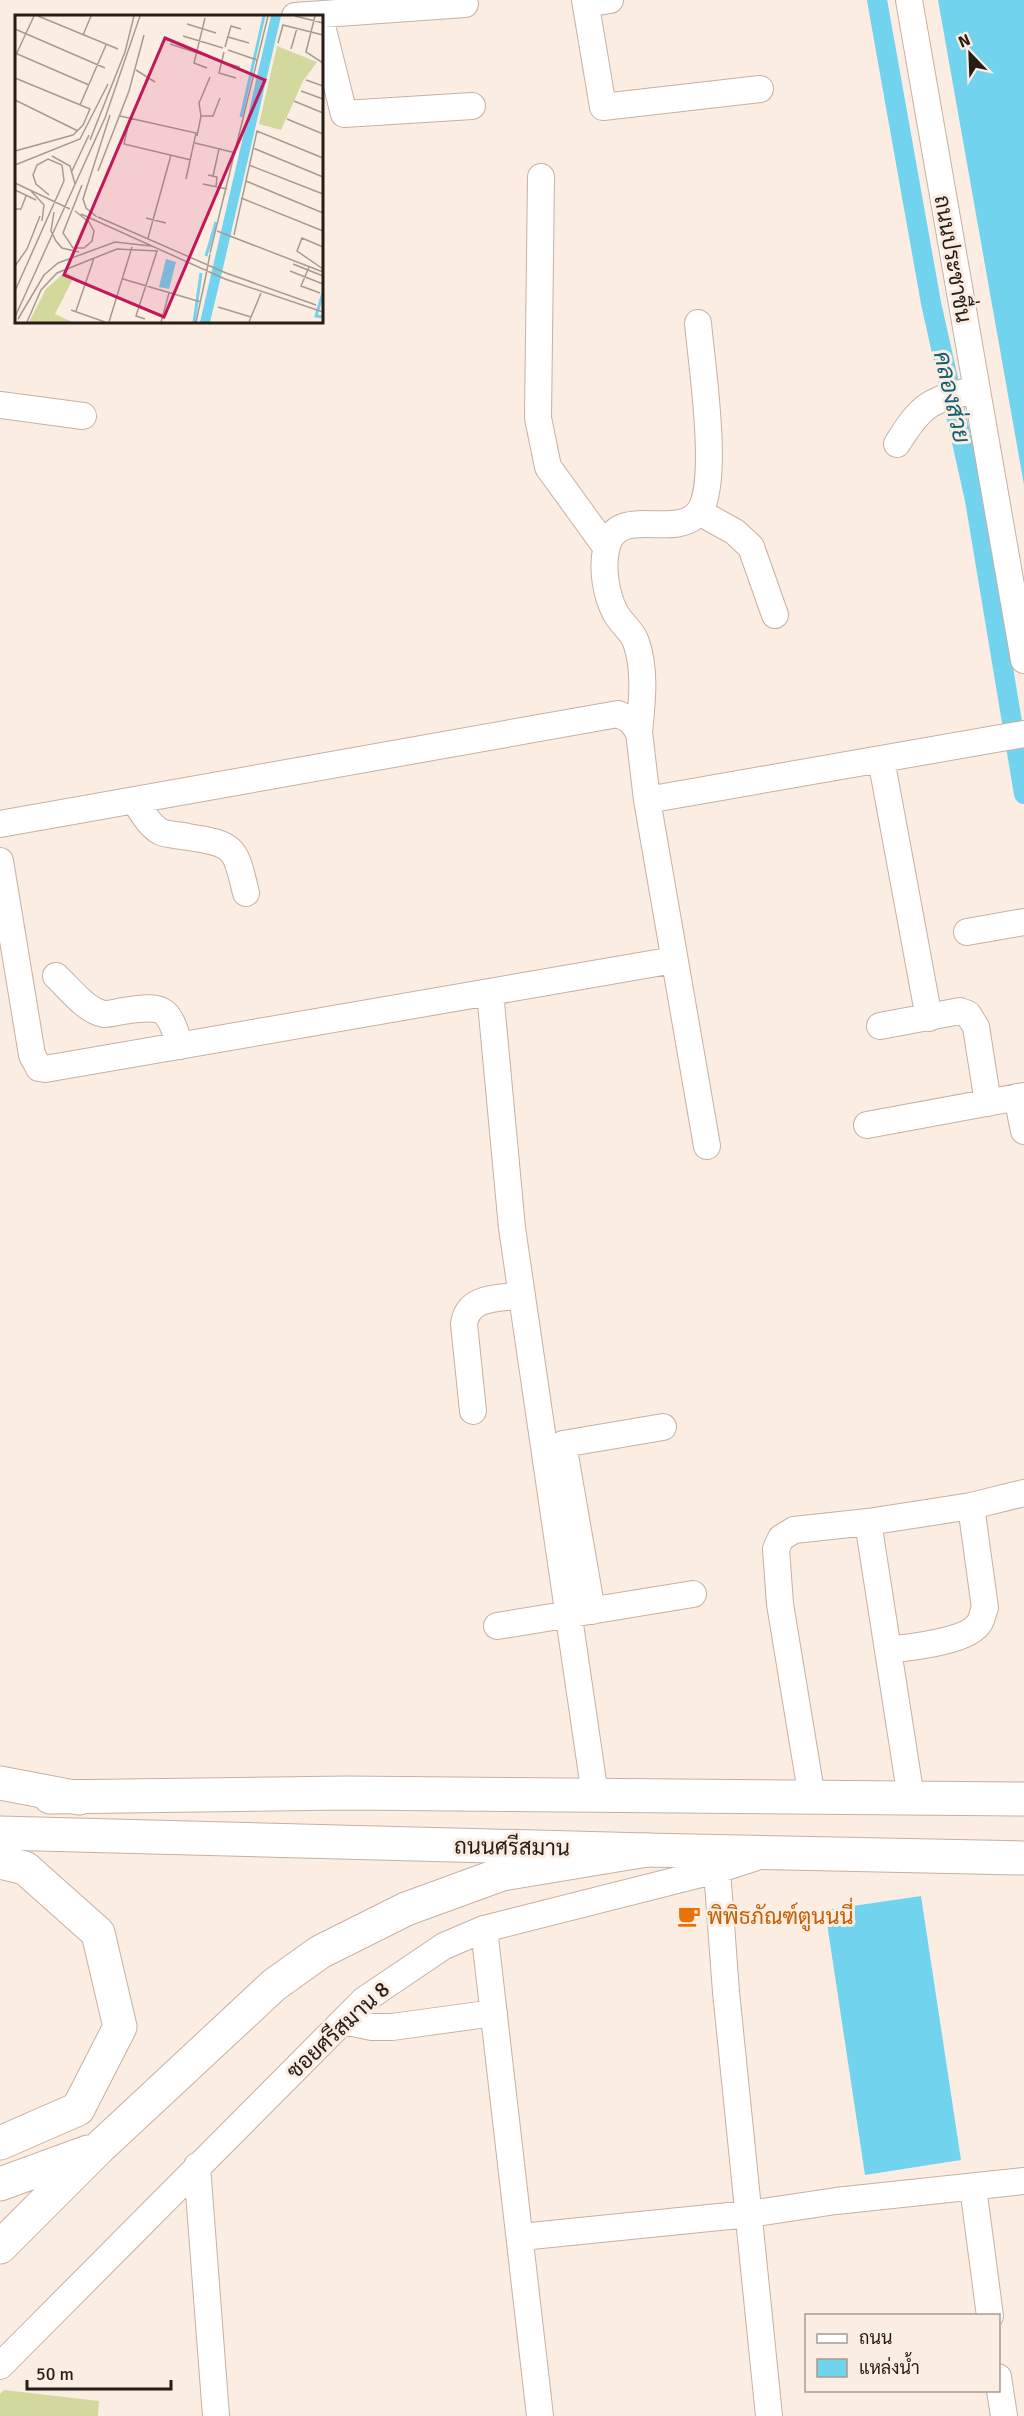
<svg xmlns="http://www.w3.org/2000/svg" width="1024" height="2416" font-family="Signika,Sarabun,sans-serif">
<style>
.green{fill:#d3d89d}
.water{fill:#72d3ef}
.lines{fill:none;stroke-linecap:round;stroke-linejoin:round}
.canal{stroke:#72d3ef;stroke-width:20}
.minor-casing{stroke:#c7b0a0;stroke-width:28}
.major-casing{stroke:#c7b0a0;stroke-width:35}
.highway-casing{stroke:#c7b0a0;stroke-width:35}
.minor{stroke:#fff;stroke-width:26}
.major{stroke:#fff;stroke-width:33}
.highway{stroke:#fff;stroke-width:33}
.labels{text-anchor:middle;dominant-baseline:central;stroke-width:6;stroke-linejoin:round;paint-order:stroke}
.street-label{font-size:22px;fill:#261d17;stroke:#fcede3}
.food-label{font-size:22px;fill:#c56008;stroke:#fcede3;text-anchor:start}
.water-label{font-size:24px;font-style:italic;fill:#106174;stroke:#fcede3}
.inset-river{fill:none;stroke:#72d3ef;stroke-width:3}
.inset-road{fill:none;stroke:#a69a91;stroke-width:1.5}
.view{fill:#c2185b;fill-opacity:0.15;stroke:#c2185b;stroke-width:3}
.inset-edge{fill:none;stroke:#261d17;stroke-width:3}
</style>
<rect width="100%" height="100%" fill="#fcede3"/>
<!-- green -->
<path class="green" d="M4,2390l95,11 -1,15h-98v-22z"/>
<!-- water -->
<path class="water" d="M938,0h86v485z
M921,1896l40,264 -96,15 -40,-265z"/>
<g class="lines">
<!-- canal -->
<path class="canal" d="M877,0l54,303 44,197 49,294"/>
<!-- minor casing -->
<g class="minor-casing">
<path id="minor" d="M585,0l18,107 157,-18
M909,0l115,660
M586,4l24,-4
M295,16l170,-12
M321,22l23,92 128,-8
M541,177l-3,241 10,49 58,80
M0,405l83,11
M897,444c24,-39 33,-45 78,-54
M699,512l36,20 16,15 24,68
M639,732c3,-29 7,-62 -3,-90 -4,-12 -16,-19 -21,-30 -9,-17 -13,-43 -9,-62 9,-48 68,-9 92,-37 23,-26 3,-153 0,-190
M881,759l48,259
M134,800c7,10 15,26 27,32 8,3 18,3 27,5 48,7 47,11 58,56
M647,800l377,-66
M0,824l618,-110 12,6 9,12 8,68 60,346
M0,861l32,194 7,13 6,1 629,-109
M967,932l57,-10
M56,976c13,12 30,35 48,38 6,0 13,-2 19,-3 41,-6 45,-5 57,35
M490,992l22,236 83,567
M880,1026l80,-15 8,3 8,13 12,76
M1017,1097l7,34
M867,1125l157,-29
M473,1411l-9,-87c4,-29 35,-25 58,-29
M868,1522l43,276
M592,1611l-29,-167 100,-17
M497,1626l196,-32
M889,1650c22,-3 80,-8 91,-28 2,-4 3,-10 5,-14l-14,-102
M812,1798l-32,-194 -4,-55 5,-11 13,-8 74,-8 103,-16 53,-13
M717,1870l9,122 43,424
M484,1929l56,487
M343,2021l29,6h20l102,-14
M197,2166l19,250
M973,2187l17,129
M521,2237l228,-23 87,-13 188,-20
M0,2366l364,-366 80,-54 40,-17 233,-59 37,-12
M998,2377l6,39"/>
</g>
<!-- major casing -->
<g class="major-casing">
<path id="major" d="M50,1797l296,-4 678,6
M0,1833l647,17 377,8"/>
</g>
<!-- highway casing -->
<g class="highway-casing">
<path id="highway" d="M0,1783l79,15
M0,1862l25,6 73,65 22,94 -42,82 -78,34
M0,2184l88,-32
M0,2247l99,-99 175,-163 46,-33 86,-43 96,-35 145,-24"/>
</g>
<!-- minor -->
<use href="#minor" class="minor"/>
<!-- major -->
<use href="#major" class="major"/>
<!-- highway -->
<use href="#highway" class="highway"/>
</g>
<!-- icons -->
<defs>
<g id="cafe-bare" transform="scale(1.8)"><path d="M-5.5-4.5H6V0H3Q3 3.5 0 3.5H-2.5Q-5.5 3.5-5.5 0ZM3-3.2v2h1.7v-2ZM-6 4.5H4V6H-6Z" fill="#e8710a" stroke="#fcede3" stroke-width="2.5" paint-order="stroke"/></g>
</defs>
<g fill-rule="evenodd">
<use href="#cafe-bare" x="689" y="1916"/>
</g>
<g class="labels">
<!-- street labels -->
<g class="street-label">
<text transform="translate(953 259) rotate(80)">ถนนประชาชื่น</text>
<text transform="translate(512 1847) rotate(1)">ถนนศรีสมาน</text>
<text transform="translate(338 2030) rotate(-43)">ซอยศรีสมาน 8</text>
</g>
<!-- food labels -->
<g class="food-label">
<text x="707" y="1916">พิพิธภัณฑ์ตูนนนี่</text>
</g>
<!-- water labels -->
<g class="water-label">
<text transform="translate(952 397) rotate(77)">คลองส่วย</text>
</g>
</g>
<!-- overview -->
<g transform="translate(15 15)">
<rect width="308" height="308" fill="#fcede3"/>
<path d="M262,31l40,16 -14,19 -22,49 -22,-6zM50,257l9,5 -19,37 17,8h-43l17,-33z" fill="#d3d89d"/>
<path d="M256,1h10l-58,252 -13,54h-10zM151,244l10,3 -7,27 -10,-2z" fill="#72d3ef"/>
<path class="inset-river" d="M226,102l23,-101M191,241l10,-34M308,278l-7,23 7,1M179,307l7,-49"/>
<path class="inset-road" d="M23,1l80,33M280,1l28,7M300,1l-9,36 17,11M190,3l-11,45 13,5M172,9l29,9M0,14l90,39M68,20l8,-19M168,21l40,12M213,22l21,6M263,28l5,-18 40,10M155,29l40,13M210,32l6,-21 10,3M276,34l6,-21M213,35l29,10M209,37l-5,21 17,5M0,38l74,32M0,42l19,-41M207,47l18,5M121,55l19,12M0,63l75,31 -7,16 -10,10 -58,16M291,65l17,6M286,76l22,8M0,85l63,31M279,86l29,12M65,90l26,-60M105,101l76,17 -10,46M186,101l-2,-13 11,-26M115,103l-6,26 67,16M272,104l36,15M182,121l4,-20h12l7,-18M75,125l35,-88 9,-36M180,128l41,10M238,133l70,29M37,141l18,10 5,18M0,150l65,-26 28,-55M234,150l74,29M57,156l17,-36M83,156l31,-80 15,-56M193,160l9,2 -1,10M198,161l6,-27M231,166l77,32M0,168l55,26M188,169l24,5M0,175l21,10M16,176l13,14 -2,16M226,183l82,33M0,194h6l5,-13M60,196l14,11 5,9 -2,10 -8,7h-11l-10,-15 19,-48M39,197l-3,19 5,10 6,7 17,4M66,199l144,65 98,33M82,202l-11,-9 -3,-9 27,-84M83,202l128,56 90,32M131,203l20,5M202,216l106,41M219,220l23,-104 66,27M133,223l23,-83M308,232l-21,-9 -5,13 26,18M195,238l58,-237M278,249l30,12M0,251l12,-17 13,-33M294,252l-8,19 19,7M275,256l33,13M108,264l78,23M190,265l5,-26M0,276l49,-110 -2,-16 -14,-6 -11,6 -4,10 3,9 13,11M203,292l33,10M56,295l34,12M61,296l18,-53M0,302l90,-199 35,-102M3,304l26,-44 14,-12 57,-21 36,4M130,304l-9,-3 21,-65M12,307l14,-32 16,-17 60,-24 41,2M94,307l23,-75M146,307l8,-29M181,307l9,-42M234,307l12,-29"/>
<path class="view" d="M150,23l100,42 -101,237 -100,-42z"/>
<rect width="308" height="308" class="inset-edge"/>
</g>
<!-- legend -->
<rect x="805" y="2314" width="195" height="78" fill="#fcede3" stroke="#a69a91" stroke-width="1.5"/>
<rect x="817" y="2334" width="30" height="9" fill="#ffffff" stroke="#a69a91" stroke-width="1.5"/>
<text x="859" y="2344" font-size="18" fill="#261d17">ถนน</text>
<rect x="817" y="2359" width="30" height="18" fill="#72d3ef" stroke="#a69a91" stroke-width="1.5"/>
<text x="859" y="2374" font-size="18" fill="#261d17">แหล่งน้ำ</text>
<!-- north arrow -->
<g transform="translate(970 54) rotate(337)" stroke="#fcede3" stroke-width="4.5" paint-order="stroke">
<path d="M0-4.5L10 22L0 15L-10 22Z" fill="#261d17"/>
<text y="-9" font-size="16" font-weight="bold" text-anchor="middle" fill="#261d17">N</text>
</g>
<!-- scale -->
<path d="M27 2380v9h144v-9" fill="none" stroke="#261d17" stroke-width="3"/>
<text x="36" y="2380" font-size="18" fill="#261d17" stroke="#fcede3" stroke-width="4.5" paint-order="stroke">50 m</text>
</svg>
